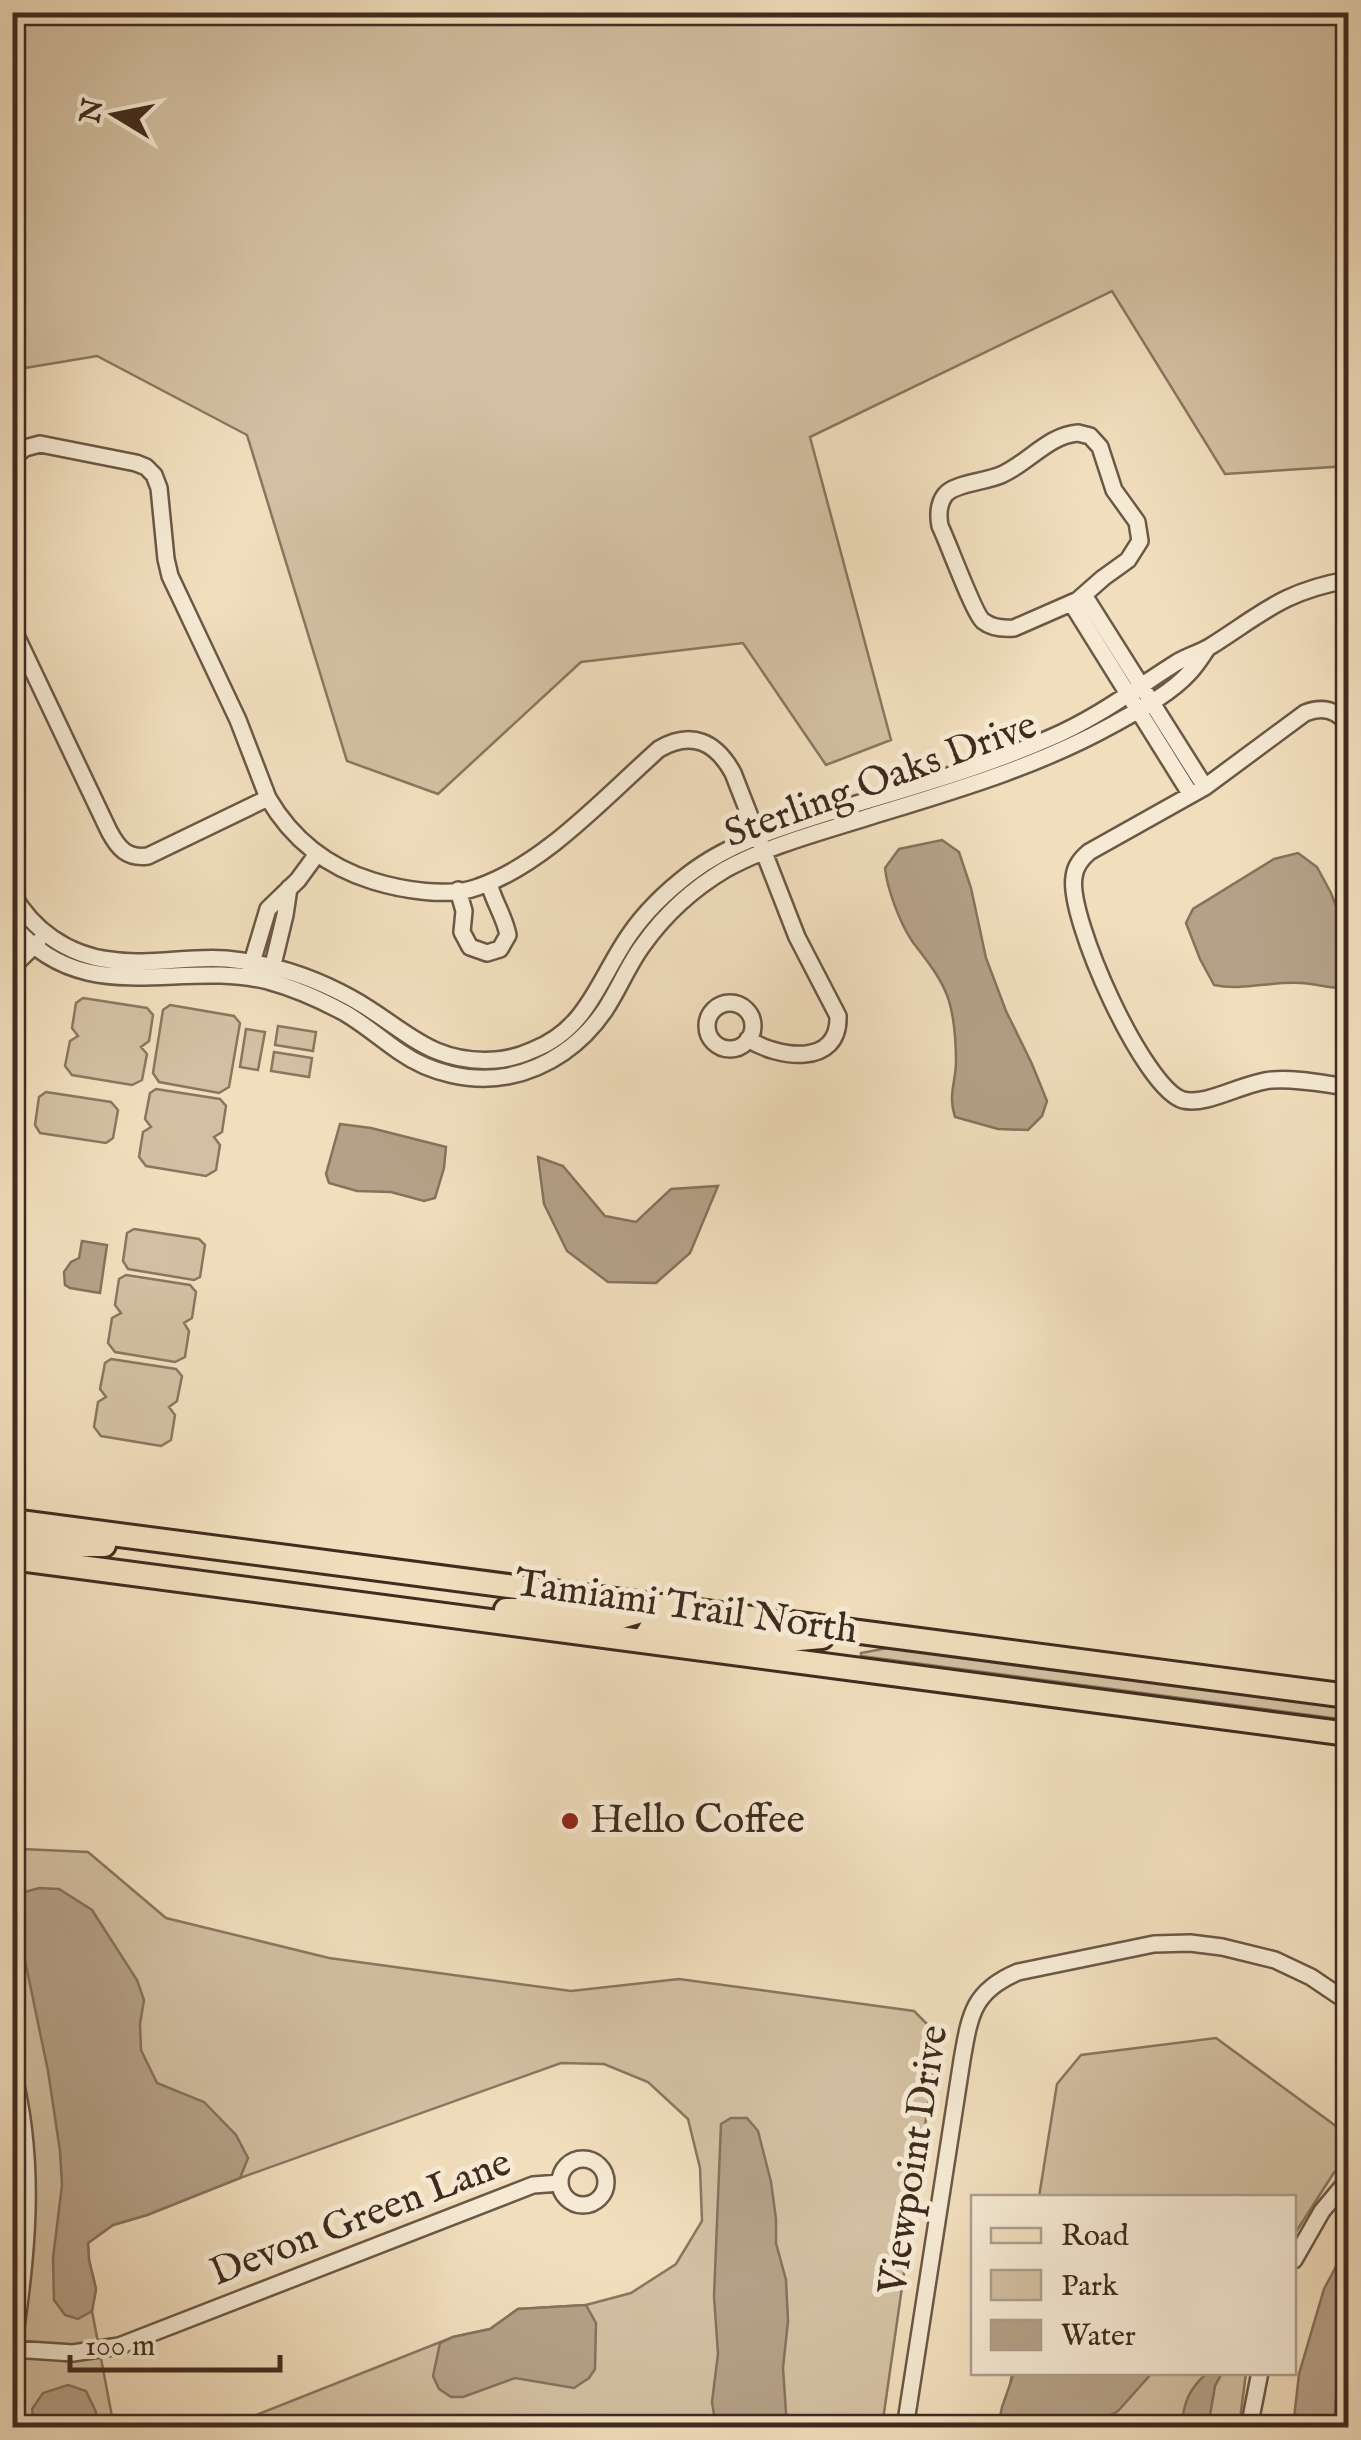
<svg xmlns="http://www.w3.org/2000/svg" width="1361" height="2440" font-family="'IM FELL English',serif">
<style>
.green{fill:#d3c0a2;stroke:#8a7660;stroke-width:2.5}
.water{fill:#b5a187;stroke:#86725d;stroke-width:2.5}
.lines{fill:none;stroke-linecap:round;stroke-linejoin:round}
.minor-casing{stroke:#6c5846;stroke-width:20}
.primary-casing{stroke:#402b1f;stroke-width:28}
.minor{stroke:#f6ead4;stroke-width:15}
.primary{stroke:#f1debd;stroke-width:22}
.poi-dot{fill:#8f2418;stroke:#f6ead4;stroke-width:4}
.labels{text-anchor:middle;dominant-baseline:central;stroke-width:10;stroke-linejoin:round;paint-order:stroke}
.street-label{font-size:40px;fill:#402b1f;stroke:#f6ead4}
.poi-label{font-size:40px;fill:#402b1f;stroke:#f6ead4;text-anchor:start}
</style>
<rect width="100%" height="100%" fill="#f1debd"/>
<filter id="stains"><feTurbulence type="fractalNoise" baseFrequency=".002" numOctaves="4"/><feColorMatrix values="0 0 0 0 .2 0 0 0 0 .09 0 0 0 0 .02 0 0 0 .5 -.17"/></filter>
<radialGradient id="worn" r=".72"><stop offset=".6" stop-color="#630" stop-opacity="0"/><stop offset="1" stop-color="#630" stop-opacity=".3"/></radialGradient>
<!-- green -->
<path class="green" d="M13,12l1335,1v453l-123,8 -113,-183 -302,146 81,303 -65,25 -83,-122 -162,19 -143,132 -91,-33 -100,-326 -150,-79 -84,14z
M83,998l64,10 6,7 -4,26 -8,6 6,7 -5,26 -10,5 -60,-10 -7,-9 5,-25 8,-5 -6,-8 4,-25z
M170,1005l64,11 6,7 -11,64 -10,6 -60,-11 -6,-9 10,-63z
M278,1026l38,6 -3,19 -38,-6z
M246,1029l19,3 -7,38 -18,-3z
M274,1052l38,6 -3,19 -38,-6z
M156,1089l64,10 6,7 -4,26 -8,5 6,8 -4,25 -10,6 -60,-10 -7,-9 4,-25 8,-5 -6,-8 5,-26z
M46,1092l65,10 7,8 -5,28 -7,5 -66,-10 -5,-8 4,-28z
M134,1229l65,10 6,6 -5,32 -6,3 -66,-11 -5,-8 4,-28z
M126,1275l64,10 6,7 -4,26 -8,5 5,8 -4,26 -10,5 -60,-10 -7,-9 4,-25 9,-5 -6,-8 4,-26z
M111,1359l65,10 6,7 -5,25 -8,6 6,8 -4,25 -10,6 -60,-10 -7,-9 4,-25 8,-5 -6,-8 5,-26z
M893,1647l455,60v13l-487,-64v-3z
M22,1849l66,3 78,66 163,40 242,33 108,-12 235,32 24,24 -56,392h-656l227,-90 37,-8 28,-20 68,-4 45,-12 45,-29 26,-43 -2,-53 -12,-49 -40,-37 -44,-18 -43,-1 -321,115 -93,37 -34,10 -25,18 1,17 7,29 -4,22 22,116h-101l-1,-572z
M1216,2038l132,97v21l-15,18 -39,61v-37l-255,-1 18,-113 24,-29z
M1012,2373h234l-7,54 -236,1z"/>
<!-- water -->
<path class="water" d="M942,840l17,12 12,36 15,70 20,53 26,53 15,37 -5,15 -14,14 -30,-1 -43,-12c-7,-22 0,-31 1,-54 0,-20 -1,-42 -7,-62 -7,-23 -23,-41 -37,-60 -12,-18 -25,-52 -27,-73l14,-19z
M1298,853l19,14 14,26 17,44v51c-16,1 -31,-4 -47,-5 -30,-2 -58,8 -87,2l-14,-26 -14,-36 7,-14 81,-50z
M340,1124l31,4 75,19 -2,21 -9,30 -11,3 -33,-9 -34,-1 -28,-8 -3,-9z
M538,1157l25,9 42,50 31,6 35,-33 47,-3 -28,67 -34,30 -48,-1 -41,-31 -23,-47z
M82,1241l25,4 -7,48 -30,-5 -5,-3 -1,-13 7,-10 8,-4z
M39,1888l20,1 33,21 45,70 7,20 -4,24 1,26 16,33 47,19 32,33 12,23 -8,20 -93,37 -34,10 -25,18 1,17 7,29 -4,22 -14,8 -13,-4 -11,-15 -1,-42 9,-73 -2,-34 -12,-80 -26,-125c-11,-20 -10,-31 -4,-52z
M731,2118h16l11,13 13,51 5,37v24l10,37 2,41 -5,47 4,59h-71l-4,-25 6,-48 -4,-58 7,-172z
M1348,2244v97l-10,29 -4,57h-41l6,-53 25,-85z
M586,2305l10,18 -1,46 -6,9 -15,10 -59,-10 -52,19h-12l-12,-8 -6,-13 7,-33 13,-6 37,-8 28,-20z
M1014,2373v-1l138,1 -34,38 -30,16h-90l4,-20z
M1207,2373h15l-7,13 -7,41h-26c1,-24 7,-38 25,-54z
M68,2385l18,6 10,21 1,15h-62l-3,-18 11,-16z"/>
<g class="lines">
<!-- minor casing -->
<g class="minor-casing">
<path id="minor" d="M1078,433l12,3 10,11 14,43 23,32 3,19 -12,19 -25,18 -25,22 -64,28c-11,1 -22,0 -31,-7 -9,-7 -35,-79 -43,-95 -2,-11 -2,-22 5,-31 9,-12 42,-13 58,-21 26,-12 46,-39 75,-41z
M12,458l13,-10 15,-4 96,19 10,4 8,8 5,13 7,71 4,17 68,144 30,78 -120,58c-21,3 -30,-8 -39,-25l-97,-204
M1084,595l121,192
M1072,604l119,191
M1348,725c-10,-15 -26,-19 -43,-12l-100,74 -116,65c-8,7 -14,14 -15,25 -7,41 70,212 109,223 25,6 61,-18 89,-20 25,-2 52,4 76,7
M268,798c24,41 59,69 105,83 29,9 76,17 105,6 67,-23 128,-91 181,-138 33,-19 57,-7 74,24l64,164 41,79c2,52 -61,42 -90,23
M458,890l6,21 -2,21 8,15 17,6 13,-4 8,-14c-4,-20 -14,-32 -19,-52
M12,893c20,37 56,62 98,67 38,6 78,-4 116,-1 44,4 87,18 125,39 53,29 78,67 145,62 13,-1 26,-5 37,-10 55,-21 66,-72 97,-116 16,-23 37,-43 59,-60 40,-31 93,-47 141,-62 74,-23 150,-43 220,-74 45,-19 85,-49 126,-75 11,-7 24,-10 35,-17 52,-33 73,-55 137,-66
M12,924c72,87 165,35 256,57 26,7 53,19 77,32 19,11 36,26 55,39 30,21 71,31 108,24 40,-8 74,-32 97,-66 14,-21 23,-45 38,-65 22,-31 51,-57 83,-76 44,-24 95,-37 142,-52 85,-26 169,-50 246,-93 25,-14 56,-30 75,-51 7,-7 13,-17 18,-24
M12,967l26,-25
M250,969l18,-60 30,-29 19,-26
M270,977l15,-62 4,-27
M707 1026a23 23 0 1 1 46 0a23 23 0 1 1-46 0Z
M12,2069c25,94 15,190 0,285
M560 2182a23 23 0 1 1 46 0a23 23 0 1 1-46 0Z
M1294,2260l28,-49 26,-31
M13,2349l60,4 46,-7 414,-161 27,-2
M905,2428l57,-368c8,-46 11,-69 56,-88l136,-28 36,-1 32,4 53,13 36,17 37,25
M1249,2428l11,-56"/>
</g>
<!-- primary casing -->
<g class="primary-casing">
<path id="primary" d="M12,1521l1336,175
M12,1541l47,4h45
M12,1558l1336,176
M506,1610h44l71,7 17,-5 8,-8
M643,1641l8,-13 18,-3 118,15 35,-3"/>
</g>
<!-- minor -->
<use href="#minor" class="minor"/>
<!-- primary -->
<use href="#primary" class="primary"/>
</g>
<!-- markers -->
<circle class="poi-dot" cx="570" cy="1821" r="10"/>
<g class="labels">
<!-- street labels -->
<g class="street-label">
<text transform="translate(881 781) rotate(-20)">Sterling Oaks Drive</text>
<text transform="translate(686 1608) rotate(8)">Tamiami Trail North</text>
<text transform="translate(915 2160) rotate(-81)">Viewpoint Drive</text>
<text transform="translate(361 2219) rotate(-21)">Devon Green Lane</text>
</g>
<!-- poi labels -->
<g class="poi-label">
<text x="590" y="1821">Hello Coffee</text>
</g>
</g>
<!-- margin -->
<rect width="1361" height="2440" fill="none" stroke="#f1debd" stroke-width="50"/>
<rect x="15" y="15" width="1331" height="2410" fill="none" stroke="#402b1f" stroke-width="5"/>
<rect x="25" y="25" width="1311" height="2390" fill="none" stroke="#402b1f" stroke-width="2.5"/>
<!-- legend -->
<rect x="971" y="2195" width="325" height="180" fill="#f6ead4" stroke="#ad9e8c" stroke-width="2.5"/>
<rect x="991" y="2228" width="50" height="15" fill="#f1debd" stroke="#ad9e8c" stroke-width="2.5"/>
<text x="1061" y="2245" font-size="30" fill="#402b1f">Road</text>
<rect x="991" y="2270" width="50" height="30" fill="#d3c0a2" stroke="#ad9e8c" stroke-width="2.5"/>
<text x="1061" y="2295" font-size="30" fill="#402b1f">Park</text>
<rect x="991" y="2320" width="50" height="30" fill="#b5a187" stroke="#ad9e8c" stroke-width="2.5"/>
<text x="1061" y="2345" font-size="30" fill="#402b1f">Water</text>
<!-- north arrow -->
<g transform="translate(115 115) rotate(280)" stroke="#f6ead4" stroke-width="8" paint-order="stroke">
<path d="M0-8L18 38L0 25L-18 38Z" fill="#402b1f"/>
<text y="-15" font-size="28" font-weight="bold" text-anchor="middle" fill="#402b1f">N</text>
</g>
<!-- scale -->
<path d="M70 2355v15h210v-15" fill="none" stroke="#402b1f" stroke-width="5"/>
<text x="85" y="2355" font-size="30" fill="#402b1f" stroke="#f6ead4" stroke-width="8" paint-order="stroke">100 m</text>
<rect width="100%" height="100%" filter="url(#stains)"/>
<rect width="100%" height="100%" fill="url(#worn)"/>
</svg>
